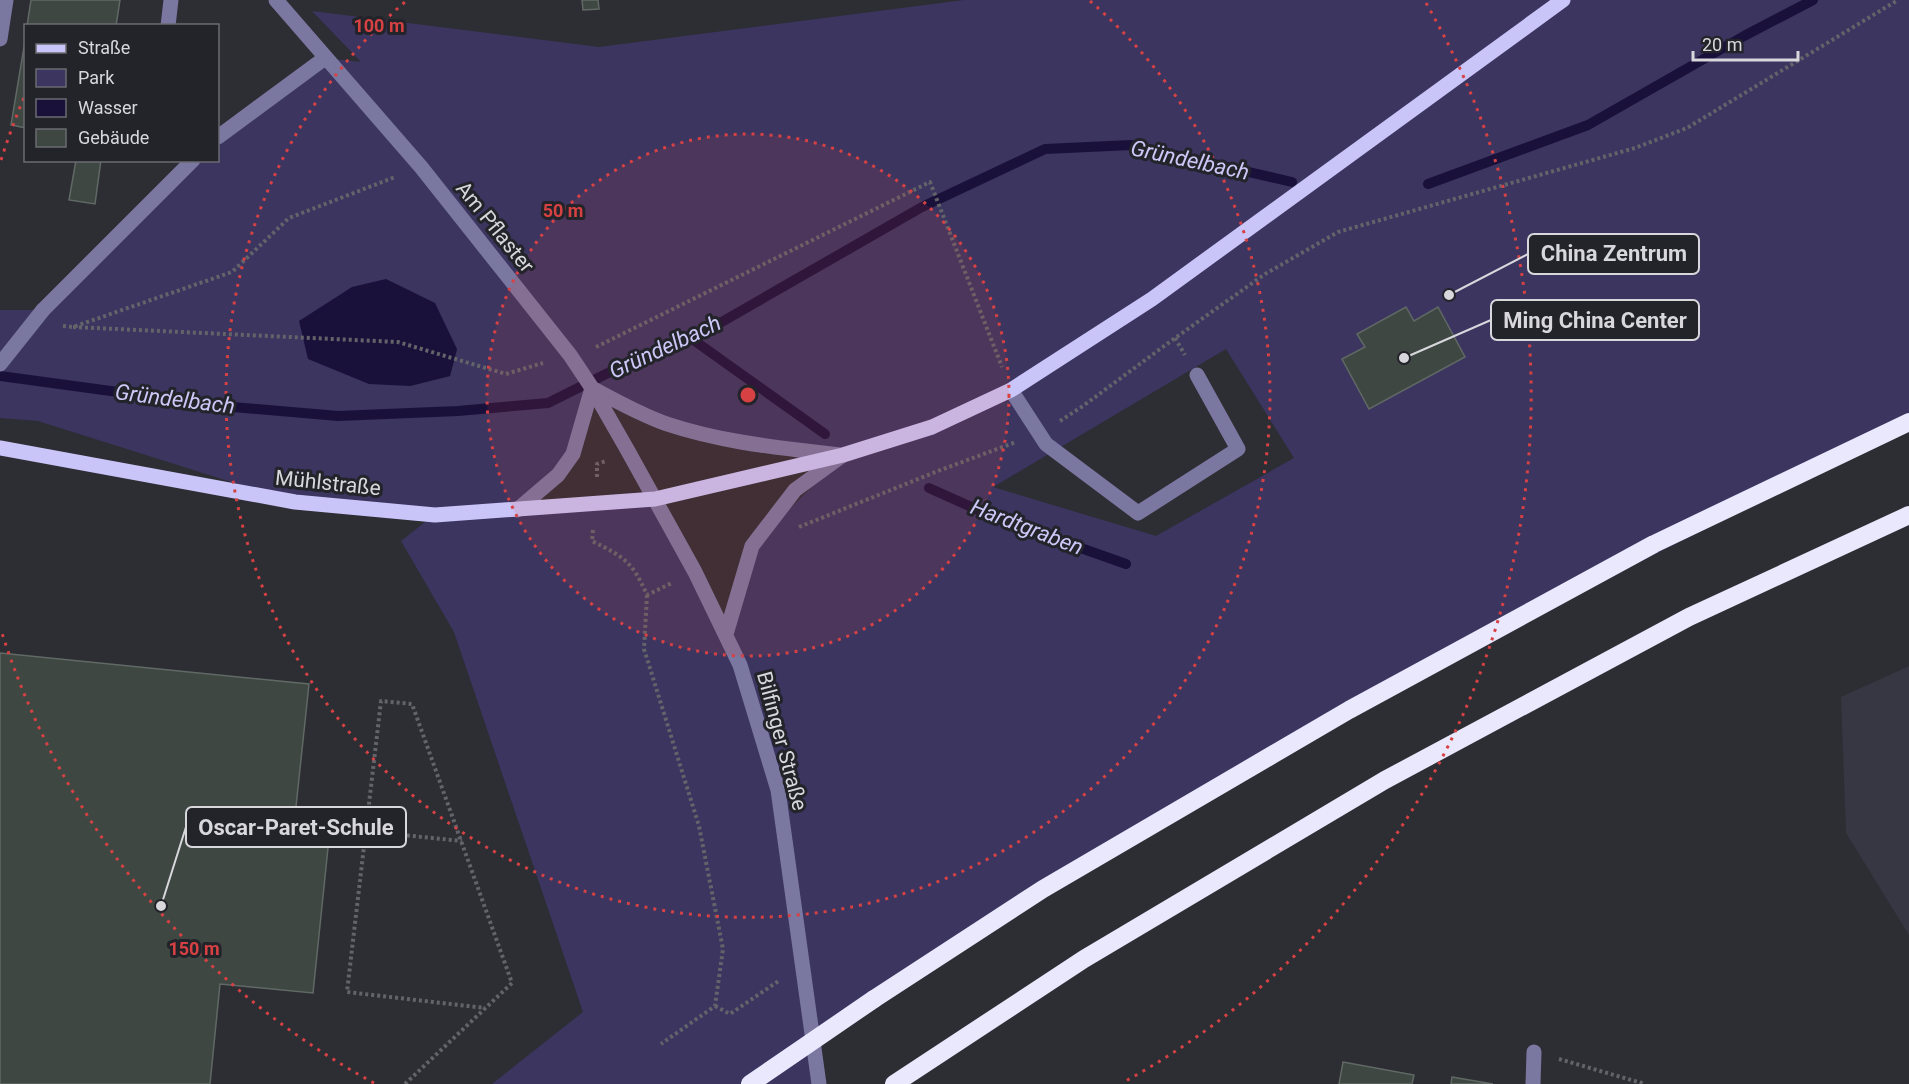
<svg xmlns="http://www.w3.org/2000/svg" width="1909" height="1084" font-family="Roboto,sans-serif">
<style>
.built{fill:#373643}
.green{fill:#3b3560;fill-rule:evenodd}
.water{fill:#1a113b}
.lines{fill:none;stroke-linecap:round;stroke-linejoin:round}
.stream{stroke:#1a113b;stroke-width:10}
.building{fill:#3f4743;stroke:#616965;stroke-width:1.5}
.path{stroke:#63636a;stroke-width:4;stroke-dasharray:3 3;stroke-linecap:butt}
.minor{stroke:#7a77a0;stroke-width:15}
.major{stroke:#c9c5f8;stroke-width:15}
.highway{stroke:#e9e8fd;stroke-width:18}
.path-bridge{stroke:#63636a;stroke-width:4;stroke-dasharray:3 3;stroke-linecap:butt}
.minor-bridge{stroke:#7a77a0;stroke-width:15}
.highway-bridge{stroke:#e9e8fd;stroke-width:18}
.ring{fill:none;stroke:#d64243;stroke-width:3;stroke-dasharray:3 6}
.labels{text-anchor:middle;dominant-baseline:central;stroke-width:6;stroke-linejoin:round;paint-order:stroke}
.street-label{font-size:21px;fill:#d7d7dc;stroke:#23232a}
.water-label{font-size:22px;font-style:italic;fill:#cbc8f7;stroke:#23232a}
.centre{fill:#d64243;stroke:#23232a;stroke-width:3}
.ring-label{font-size:18px;text-anchor:middle;font-weight:bold;fill:#d64243;stroke:#23232a;stroke-width:6;stroke-linejoin:round;paint-order:stroke}
.leader{fill:none;stroke:#d7d7dc;stroke-width:2}
.callout-dot{fill:#d7d7dc;stroke:#23232a;stroke-width:2}
.callout{fill:#23232a;stroke:#d7d7dc;stroke-width:2}
.callout-label{font-size:22px;text-anchor:middle;font-weight:bold;fill:#d7d7dc}
</style>
<rect width="100%" height="100%" fill="#2d2d34"/>
<!-- built -->
<path class="built" d="M1909,666v269l-63,-102 -5,-136z"/>
<!-- green -->
<path class="green" d="M964,0h945v425l-560,285 -529,326 -1,48h-327l91,-72 -129,-380 -53,-91 33,-26 -139,-13 -257,-81 -38,-3v-108h43l150,-149 25,-1v-23l107,-79 36,4 -49,-51 287,36zM457,349l-7,27 -40,10zM1226,349l68,109 -138,78 -163,-49zM592,388l110,46 141,22 -91,90 -26,88 -71,-135 -137,11 55,-56z"/>
<!-- water -->
<path class="water" d="M386,279l49,24 22,46 -7,27 -40,10 -41,-2 -61,-25 -9,-38 53,-34z"/>
<g class="lines">
<!-- stream -->
<path class="stream" d="M1428,184l160,-59 156,-89 69,-36
M692,339l133,95
M0,376l221,30 117,10 120,-5 90,-8 76,-38 68,-26 230,-132 123,-58 86,-4 161,37
M929,488l67,30 130,46"/>
</g>
<!-- building -->
<path class="building" d="M31,0h89l-4,26h-89z
M582,0h16l1,9 -16,1z
M26,35v93l-15,-3z
M76,160h25l-6,44 -26,-4z
M1406,307l8,14 24,-14 27,50 -96,52 -27,-50 23,-12 -8,-13z
M0,653l309,31 -14,132 36,3 -18,174 -93,-9 -10,100h-210z
M1343,1062l71,13 -2,9h-73z
M1452,1077l41,7h-42z"/>
<g class="lines">
<!-- path -->
<path class="path" d="M63,326l10,1 159,-55 57,-54 106,-41
M73,327l325,15 108,32 37,-11
M1175,338l10,17
M596,347l334,-165 72,185
M1060,421l23,-15 92,-68 90,-64 73,-42 297,-84 52,-20 211,-128
M597,477v-13l9,-3
M799,527l139,-56 78,-29
M593,530l-1,11c32,16 40,20 55,54l25,-12
M647,595l-3,54 55,177 24,123 -8,57 -54,38
M383,833l79,8
M715,1006l15,8 50,-34
M1559,1059l86,25
M405,1084l107,-101 -100,-279 -31,-3 -34,291 138,16"/>
<!-- minor -->
<path class="minor" d="M276,0l145,167 149,188 22,33 36,63 67,121 45,93 38,125 41,294
M168,26l3,-26
M0,39l6,-39
M218,137l107,-79
M43,310l150,-150
M592,388c24,13 49,27 75,36 57,19 115,24 173,31
M1011,390l35,54 92,69 100,-64 -41,-74
M517,510l41,-35 15,-21 19,-66
M726,634l26,-88 43,-56 48,-35
M1533,1084l1,-32"/>
<!-- major -->
<path class="major" d="M0,448l295,54 140,13 220,-16 188,-44 89,-28 79,-37 141,-91 411,-299"/>
<!-- highway -->
<path class="highway" d="M874,999l169,-110 306,-179 305,-166 255,-122
M894,1084l190,-125 301,-179 304,-163 220,-102"/>
<!-- path-bridge -->
<path class="path-bridge" d="M330,828l53,5"/>
<!-- minor-bridge -->
<path class="minor-bridge" d="M0,364l43,-54"/>
<!-- highway-bridge -->
<path class="highway-bridge" d="M750,1084l124,-85"/>
</g>
<!-- distance rings -->
<circle cx="748" cy="395" r="261" fill="#d64243" fill-opacity=".12"/>
<g class="ring">
<circle cx="748" cy="395" r="261"/>
<path d="M1090 1A522 522 0 1 1 406 1"/>
<path d="M374 1083A783 783 0 0 1 1 630M1 160A783 783 0 0 1 25 95M1426 3A783 783 0 0 1 1122 1083"/>
</g>
<g class="labels">
<!-- street labels -->
<g class="street-label">
<text transform="translate(495 227) rotate(51)">Am Pflaster</text>
<text transform="translate(328 483) rotate(6)">Mühlstraße</text>
<text transform="translate(782 741) rotate(75)">Bilfinger Straße</text>
</g>
<!-- water labels -->
<g class="water-label">
<text transform="translate(1190 160) rotate(12)">Gründelbach</text>
<text transform="translate(665 347) rotate(-25)">Gründelbach</text>
<text transform="translate(175 399) rotate(7)">Gründelbach</text>
<text transform="translate(1027 527) rotate(21)">Hardtgraben</text>
</g>
</g>
<circle cx="748" cy="395" r="9" class="centre"/>
<g class="ring-label">
<text x="379" y="32">100 m</text>
<text x="563" y="217">50 m</text>
<text x="194" y="955">150 m</text>
</g>
<!-- callouts -->
<path class="leader" d="M1449 295L1528 254M1404 358L1491 320M161 906L186 827"/>
<g class="callout-dot">
<circle cx="1449" cy="295" r="6"/>
<circle cx="1404" cy="358" r="6"/>
<circle cx="161" cy="906" r="6"/>
</g>
<g class="callout">
<rect x="1528" y="234" width="171" height="40" rx="6"/>
<rect x="1491" y="300" width="208" height="40" rx="6"/>
<rect x="186" y="807" width="220" height="40" rx="6"/>
</g>
<g class="callout-label">
<text x="1614" y="261">China Zentrum</text>
<text x="1595" y="328">Ming China Center</text>
<text x="296" y="835">Oscar-Paret-Schule</text>
</g>
<!-- legend -->
<rect x="24" y="24" width="195" height="138" fill="#23232a" stroke="#6b6b71" stroke-width="1.5"/>
<rect x="36" y="44" width="30" height="9" fill="#c9c5f8" stroke="#6b6b71" stroke-width="1.5"/>
<text x="78" y="54" font-size="18" fill="#d7d7dc">Straße</text>
<rect x="36" y="69" width="30" height="18" fill="#3b3560" stroke="#6b6b71" stroke-width="1.5"/>
<text x="78" y="84" font-size="18" fill="#d7d7dc">Park</text>
<rect x="36" y="99" width="30" height="18" fill="#1a113b" stroke="#6b6b71" stroke-width="1.5"/>
<text x="78" y="114" font-size="18" fill="#d7d7dc">Wasser</text>
<rect x="36" y="129" width="30" height="18" fill="#3f4743" stroke="#6b6b71" stroke-width="1.5"/>
<text x="78" y="144" font-size="18" fill="#d7d7dc">Gebäude</text>
<!-- scale -->
<path d="M1693 51v9h105v-9" fill="none" stroke="#d7d7dc" stroke-width="3"/>
<text x="1702" y="51" font-size="18" fill="#d7d7dc" stroke="#23232a" stroke-width="4.5" paint-order="stroke">20 m</text>
</svg>
